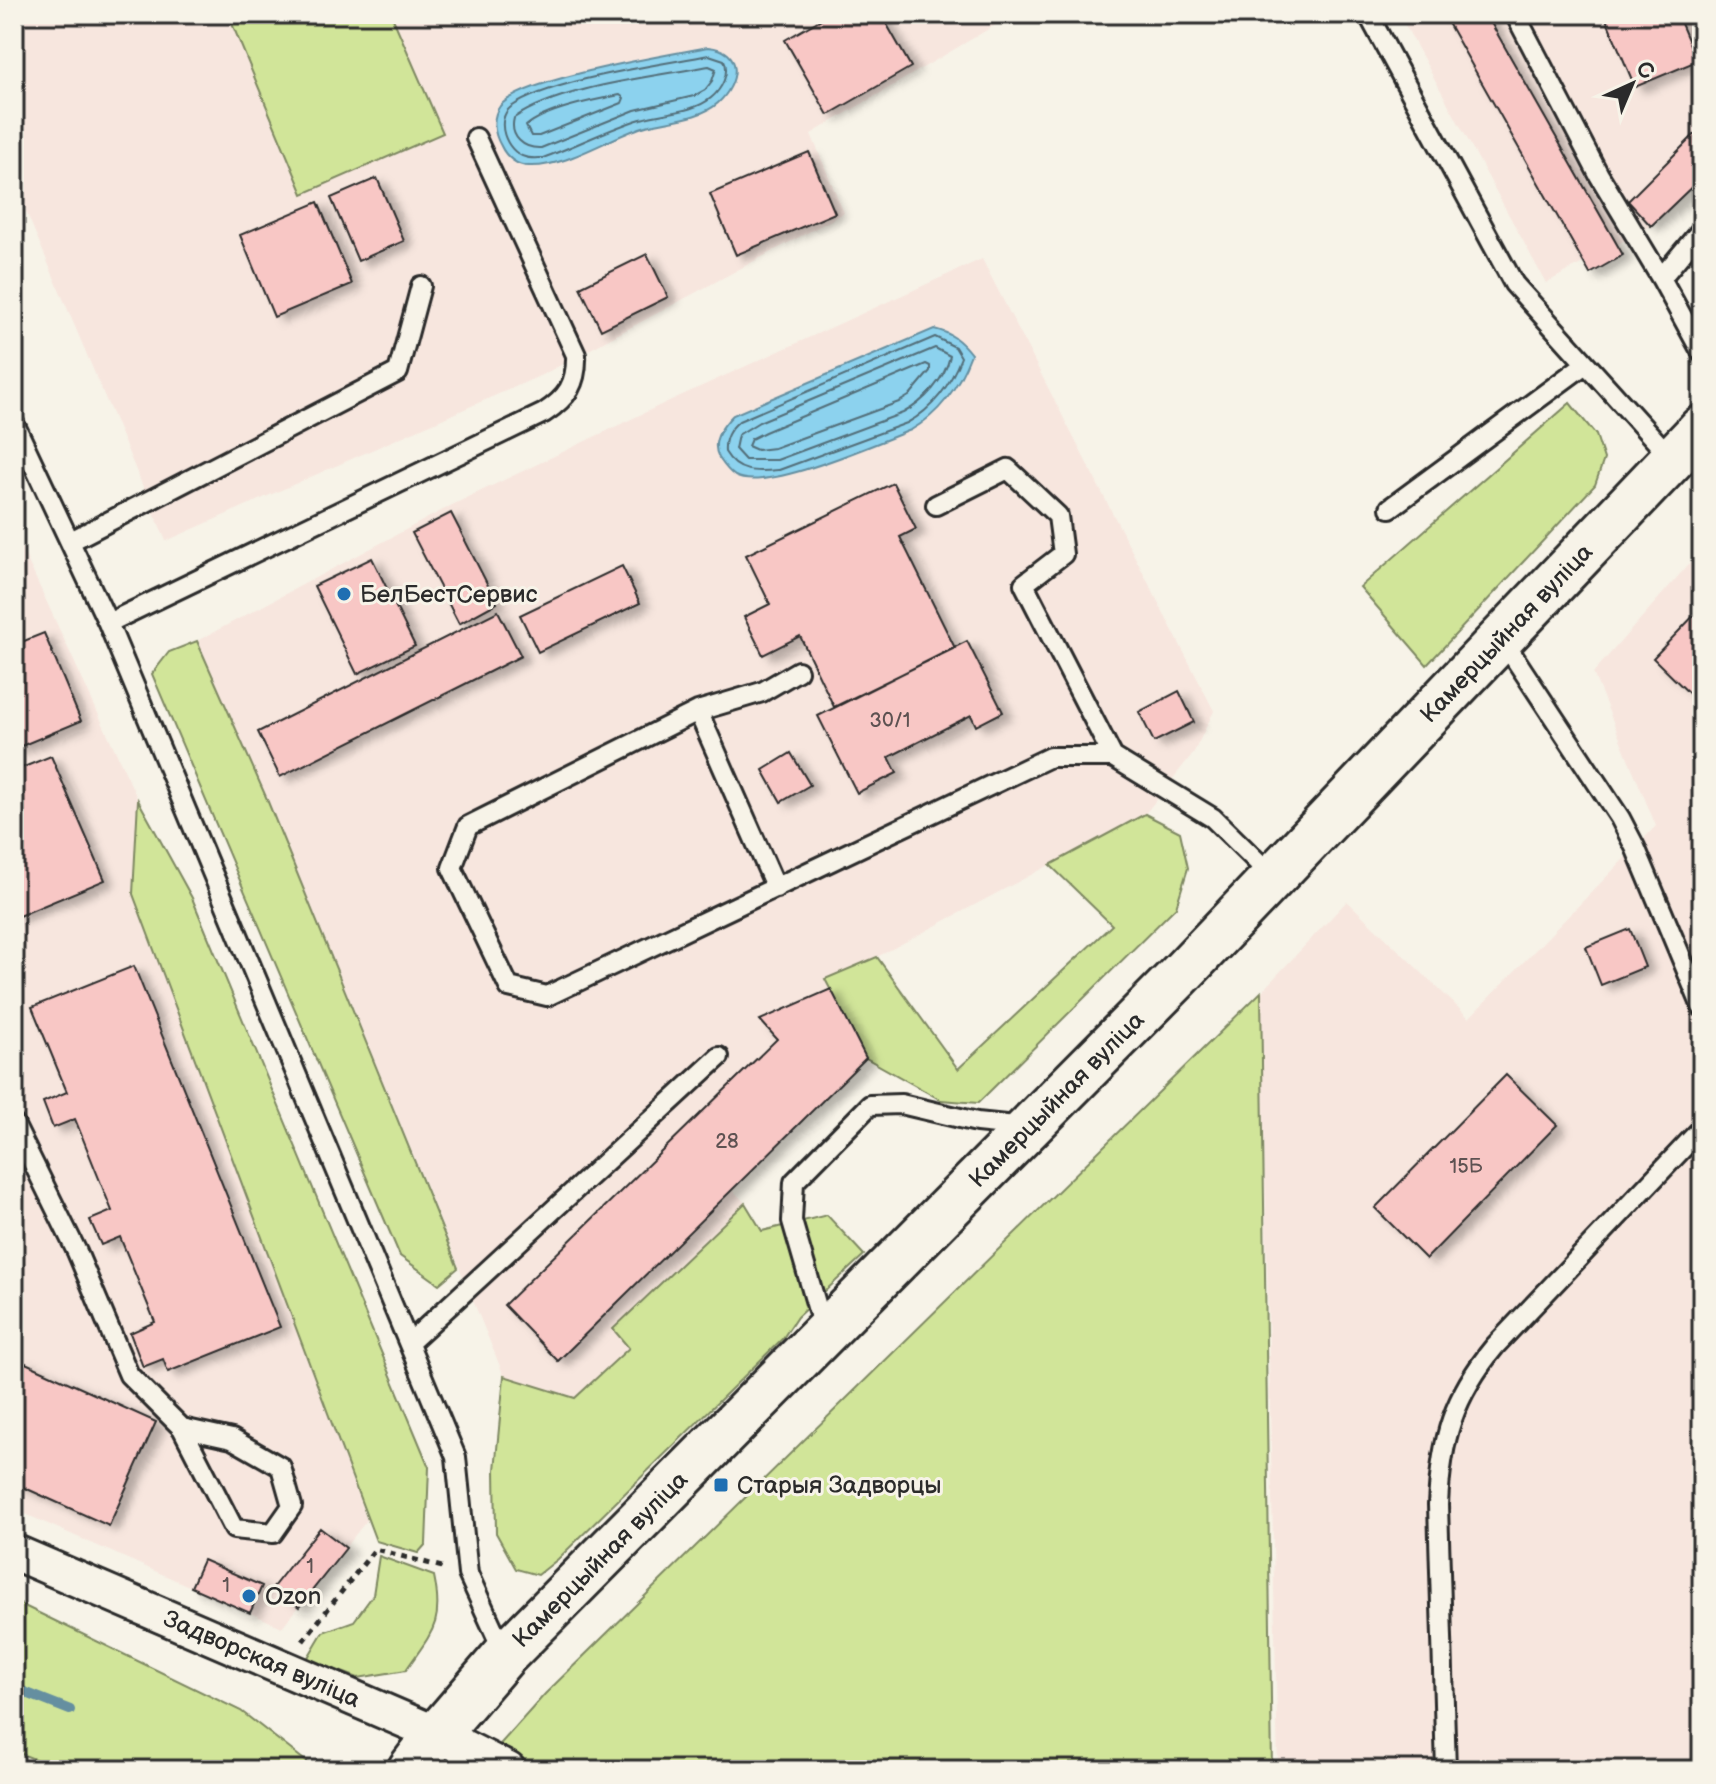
<svg xmlns="http://www.w3.org/2000/svg" width="1716" height="1784" font-family="'Balsamiq Sans',sans-serif">
<style>
.built{fill:#f7e6de}
.green{fill:#d1e599;stroke:#7e8862;stroke-width:2}
.water{fill:#8cd2ee;stroke:#658fa0;stroke-width:2}
.lines{fill:none;stroke-linecap:round;stroke-linejoin:round}
.shore{stroke:#526e79;stroke-width:2}
.stream{stroke:#658fa0;stroke-width:10}
.building{fill:#f8c7c5;stroke:#2b2b2b;stroke-width:2;filter:url(#shadow)}
.lane-casing{stroke:#2b2b2b;stroke-width:24}
.street-casing{stroke:#2b2b2b;stroke-width:40}
.secondary-casing{stroke:#2b2b2b;stroke-width:50}
.path{stroke:#2b2b2b;stroke-width:5;stroke-dasharray:6 6;stroke-linecap:butt}
.lane{stroke:#f7f3e8;stroke-width:18}
.street{stroke:#f7f3e8;stroke-width:34}
.secondary{stroke:#f7f3e8;stroke-width:44}
.poi-dot{fill:#1f6fb2;stroke:#f7f3e8;stroke-width:3}
.labels{text-anchor:middle;dominant-baseline:central;stroke-width:6;stroke-linejoin:round;paint-order:stroke}
.number-label{font-size:20px;fill:#5e5252}
.poi-label{font-size:24px;fill:#2b2b2b;stroke:#f7f3e8;text-anchor:start}
.street-label{font-size:24px;fill:#2b2b2b;stroke:#f7f3e8}
</style>
<defs>
<filter id="shadow"><feDropShadow dx="9" dy="5" stdDeviation="4" flood-color="#0004"/></filter>
</defs>
<rect width="100%" height="100%" fill="#f7f3e8"/>
<filter id="ink" filterUnits="userSpaceOnUse"><feTurbulence type="fractalNoise" baseFrequency=".0125" numOctaves="2"/><feDisplacementMap in="SourceGraphic" scale="16" xChannelSelector="R" yChannelSelector="G"/><feConvolveMatrix kernelMatrix="1 2 1 2 8 2 1 2 1" color-interpolation-filters="sRGB"/></filter>
<g filter="url(#ink)">
<!-- built -->
<path class="built" d="M14,14h214l75,180 140,-61 -52,-119h623l-203,120 33,79 -300,161 -378,167 -152,-358z
M1399,14h303v163l-51,49 -105,57z
M982,259l232,452 -20,41 -49,62 -268,143 -51,22 40,79 -133,132 12,13 -132,125 17,20 -55,51 -71,-23 -238,-579 -69,-156 257,-137 215,-103z
M14,531l124,269 -4,94 233,626 -85,107 -268,-118z
M1702,549v1221h-424l-17,-778 86,-91 122,117 187,-192 -63,-153z"/>
<!-- green -->
<path class="green" d="M228,14h163l52,119 -140,61z
M1570,403l26,32 8,24 -9,26 -168,180 -67,-78z
M197,641l69,156 192,471 -19,16 -39,-28 -248,-582 17,-22z
M138,800l54,98 237,569 -3,77 -8,9 -42,-12 -243,-647z
M1145,814l35,18 8,36 -12,39 -198,196 -37,-3 -75,-42 -41,-79 52,-22 81,112 154,-144 -62,-60z
M1261,992l11,778h-795l68,-76z
M745,1203l17,28 65,-16 37,40 -67,62 -14,21 -225,221 -20,16 -22,-6 -20,-36 -1,-63 9,-94 71,22 54,-50 -16,-19z
M379,1556l55,20c10,48 -2,56 -28,94l-48,8 -51,-19 16,-27 31,-11 19,-26z
M14,1601l227,110 76,59h-255l-48,-19z"/>
<!-- water -->
<path class="water" d="M708,47c37,3 31,37 10,56 -19,17 -52,17 -75,24 -35,11 -78,41 -114,39 -12,0 -23,-9 -28,-20 -7,-12 -10,-28 -1,-40 23,-28 167,-51 208,-59z
M934,329c17,4 26,11 37,25 -12,32 -30,59 -60,76 -35,13 -145,63 -176,46 -6,-4 -12,-12 -16,-18 -9,-16 3,-32 14,-43z"/>
<g class="lines">
<!-- shore -->
<path class="shore" d="M709,55l15,5c6,13 -2,29 -13,38 -18,15 -48,14 -70,21 -33,10 -65,27 -98,39 -6,0 -13,1 -18,-1 -19,-5 -31,-37 -14,-50 41,-28 147,-42 198,-52z
M709,66l7,3 -4,12 -7,9 -11,6 -59,14 -94,38c-17,1 -32,-11 -27,-30 47,-32 139,-41 195,-52z
M620,95l4,3 -2,5 -83,33h-8l-5,-10c20,-17 68,-26 94,-31z
M935,337l20,10 6,10c-10,27 -28,52 -54,66l-128,47c-23,2 -41,4 -54,-18 -1,-14 4,-22 14,-31z
M935,348l15,8c-5,23 -26,46 -47,57l-126,47h-32l-10,-11 3,-14 21,-13z
M926,364l4,2v5l-21,25 -10,6 -125,46 -17,2 -9,-4 3,-7 14,-7z"/>
<!-- stream -->
<path class="stream" d="M14,1688l56,22"/>
</g>
<!-- building -->
<path class="building" d="M830,14h51l30,53 -83,48 -43,-75z
M1443,14h43l137,241 -33,19z
M1604,14h73l20,47 -62,26z
M1702,127v50l-51,49 -23,-25z
M809,152l26,61 -99,42 -26,-61z
M377,178l27,63 -46,20 -27,-63z
M318,202l34,82 -78,33 -34,-82z
M647,254l21,43 -67,33 -21,-43z
M893,483l23,46 -16,8 55,111 -121,59 -34,-71 -37,19 -19,-38 26,-13 -24,-49z
M451,513l46,90 -38,21 -47,-91z
M372,558l43,88 -58,28 -43,-88z
M622,566l18,37 -102,49 -18,-37z
M1702,607v99l-49,-48z
M498,611l23,45 -241,121 -22,-45z
M44,633l37,88 -67,28v-104z
M967,641l36,71 -27,14 -5,-11 -82,42 8,16 -40,20 -39,-77z
M1179,691l15,31 -40,20 -15,-30z
M791,753l19,32 -29,17 -18,-32z
M51,756l54,124 -91,38v-147z
M1630,929l15,38 -44,18 -15,-38z
M134,966l146,361 -112,45 -5,-13 -20,8 -13,-34 25,-11 -35,-85 -19,8 -11,-25 22,-9 -37,-92 -22,9 -10,-26 24,-10 -35,-85z
M831,989l35,69 -308,303 -54,-56 273,-266 -17,-19z
M1506,1075l51,50 -131,134 -51,-51z
M21,1361l135,61 -47,104 -95,-43v-106z
M320,1528l26,20 -47,59 -26,-20z
M203,1560l59,26 -12,27 -59,-26z"/>
<g class="lines">
<!-- lane casing -->
<g class="lane-casing">
<path id="lane" d="M1368,14l146,270 158,175
M1515,14l84,161 62,103 41,75
M1661,278l41,-49
M14,423l94,200 348,834 12,117 37,81
M936,505l72,-36 50,47 5,38 -39,30 89,173
M1390,508l194,-143
M71,541l327,-169 23,-86
M108,623l436,-210c23,-15 33,-29 32,-58l-100,-217
M1502,639l118,179 15,29 67,160
M798,671l-36,21 -64,19 -230,115 -16,42 57,119 38,9 503,-239h63l100,61 59,58
M698,711l78,177
M14,1124l63,128 52,123 53,53 52,101 39,4 19,-27 -11,-39 -49,-28 -50,-11
M824,1331l-32,-110 2,-39 76,-77 31,-1 76,18 48,5
M409,1343l310,-286
M1446,1770l-8,-265c3,-66 15,-108 57,-159l207,-218"/>
</g>
<!-- street casing -->
<g class="street-casing">
<g id="street">
<path id="s1" d="M14,1552l423,182 71,36"/>
</g>
</g>
<!-- secondary casing -->
<g class="secondary-casing">
<g id="secondary">
<path id="s2" d="M410,1770l27,-36 68,-79 674,-679 523,-548"/>
</g>
</g>
<!-- path -->
<path class="path" d="M303,1641l72,-92 67,18"/>
<!-- lane -->
<use href="#lane" class="lane"/>
<!-- street -->
<use href="#street" class="street"/>
<!-- secondary -->
<use href="#secondary" class="secondary"/>
</g>
</g>
<!-- markers -->
<g class="poi-dot">
<circle cx="344" cy="594" r="8"/>
<rect x="713" y="1477" width="16" height="16" rx="4"/>
<circle cx="249" cy="1596" r="8"/>
</g>
<g class="labels">
<!-- number labels -->
<g class="number-label">
<text x="890" y="721">30/1</text>
<text x="727" y="1142">28</text>
<text x="1466" y="1167">15Б</text>
<text x="310" y="1567">1</text>
<text x="226" y="1586">1</text>
</g>
<!-- poi labels -->
<g class="poi-label">
<text x="360" y="594">БелБестСервис</text>
<text x="737" y="1485">Старыя Задворцы</text>
<text x="265" y="1596">Ozon</text>
</g>
<!-- street labels -->
<g class="street-label">
<text stroke="none"><textPath href="#s2" startOffset="1580">Камерцыйная вуліца</textPath></text>
<text stroke="none"><textPath href="#s2" startOffset="932">Камерцыйная вуліца</textPath></text>
<text stroke="none"><textPath href="#s2" startOffset="284">Камерцыйная вуліца</textPath></text>
<text stroke="none"><textPath href="#s1" startOffset="270">Задворская вуліца</textPath></text>
</g>
</g>
<!-- margin -->
<rect width="1716" height="1784" fill="none" stroke="#f7f3e8" stroke-width="48"/>
<rect x="24" y="24" width="1668" height="1736" fill="none" stroke="#2b2b2b" stroke-width="3" filter="url(#ink)"/>
<!-- north arrow -->
<g transform="translate(1632 84) rotate(44)" stroke="#f7f3e8" stroke-width="6" paint-order="stroke">
<path d="M0-6L14 30L0 20L-14 30Z" fill="#2b2b2b"/>
<text y="-12" font-size="22" font-weight="bold" text-anchor="middle" fill="#2b2b2b">С</text>
</g>
</svg>
